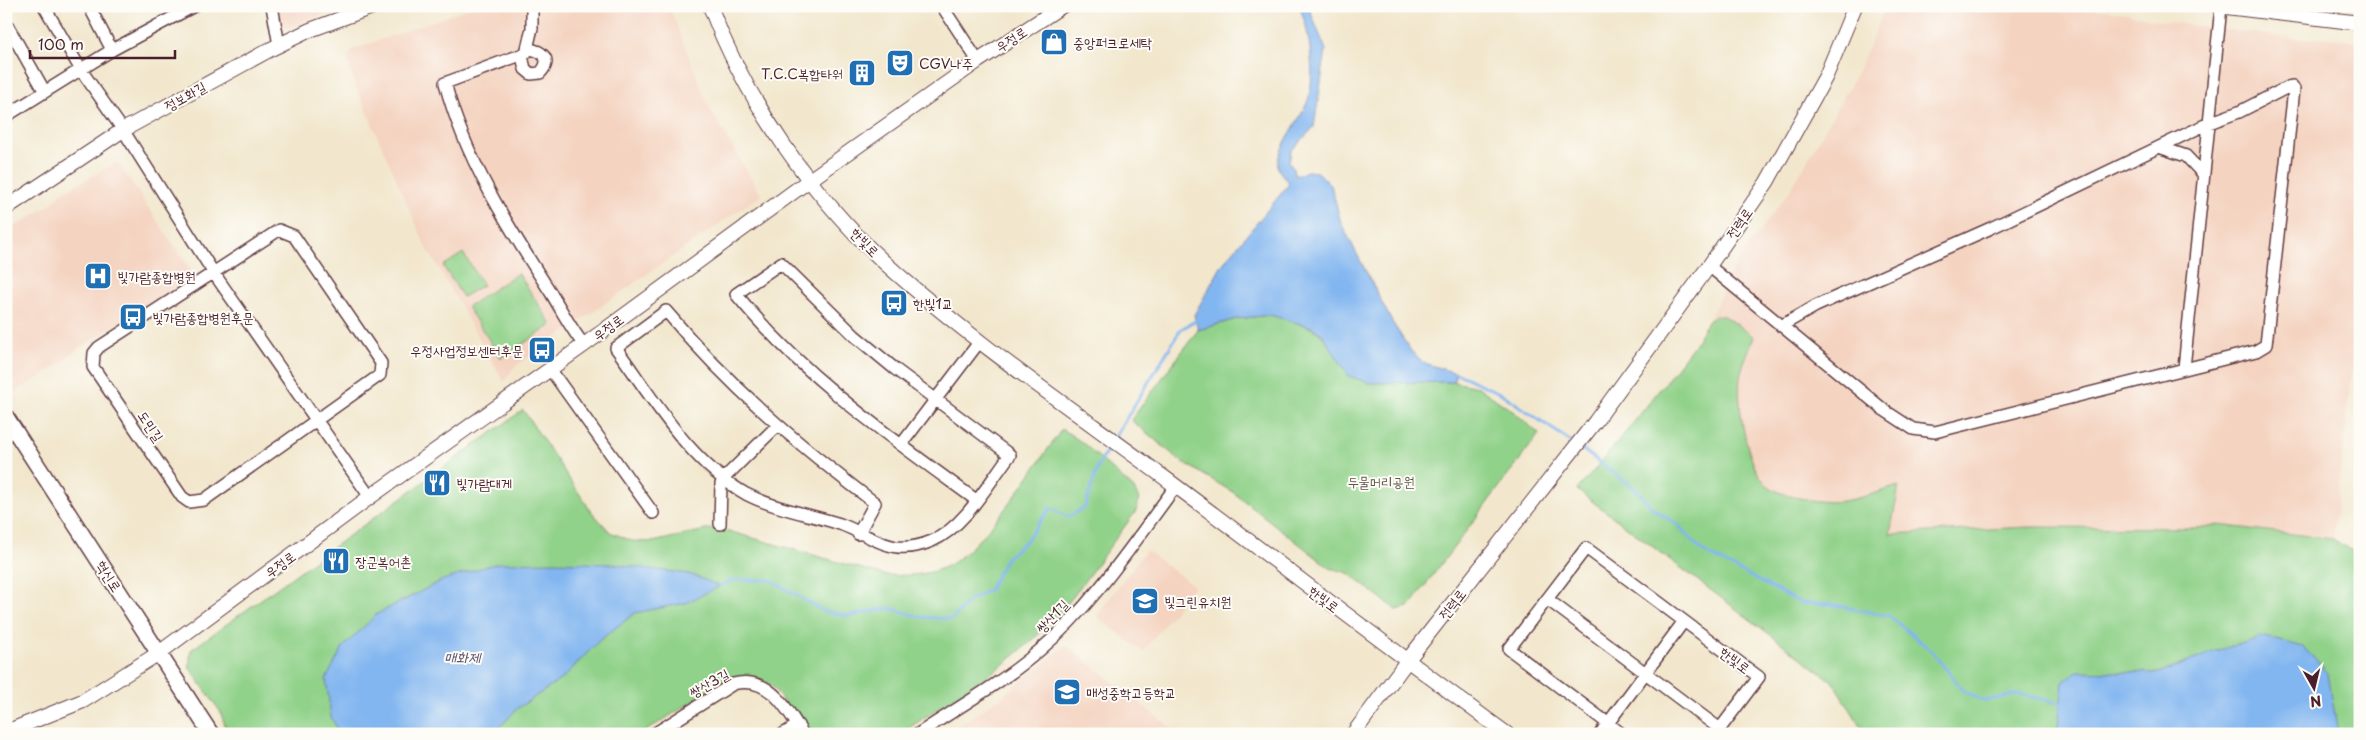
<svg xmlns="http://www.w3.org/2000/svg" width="2366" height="740" font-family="'Playpen Sans','Poor Story',sans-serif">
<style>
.built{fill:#f4d3c0}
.green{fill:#91d28a;stroke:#6e785a}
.water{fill:#82b6f0;stroke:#666a8e}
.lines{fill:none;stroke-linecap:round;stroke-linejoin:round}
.stream{stroke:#82b6f0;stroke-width:3}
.minor-casing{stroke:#633d43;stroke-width:14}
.tertiary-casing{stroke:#633d43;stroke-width:16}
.secondary-casing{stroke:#633d43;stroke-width:18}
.minor{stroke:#fff;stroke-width:11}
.tertiary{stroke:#fff;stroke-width:14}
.secondary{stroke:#fff;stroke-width:15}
.labels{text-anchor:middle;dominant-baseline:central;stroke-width:4;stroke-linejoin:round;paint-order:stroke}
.street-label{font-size:14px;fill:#4a1f2b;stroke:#fdfcf7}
.poi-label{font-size:14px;fill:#4a1f2b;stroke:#fdfcf7;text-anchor:start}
.park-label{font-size:14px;fill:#5f5548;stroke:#fdfcf7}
.water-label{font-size:15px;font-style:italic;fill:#5e5470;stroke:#fdfcf7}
</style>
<rect width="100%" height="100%" fill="#fdfcf7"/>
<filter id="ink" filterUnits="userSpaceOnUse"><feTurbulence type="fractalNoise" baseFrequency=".02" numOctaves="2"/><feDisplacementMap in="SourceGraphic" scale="10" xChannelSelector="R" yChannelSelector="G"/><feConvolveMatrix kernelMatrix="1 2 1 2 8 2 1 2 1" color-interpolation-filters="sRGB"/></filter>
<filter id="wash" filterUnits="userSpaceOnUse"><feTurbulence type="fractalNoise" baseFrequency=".0096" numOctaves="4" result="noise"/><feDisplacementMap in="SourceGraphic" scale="20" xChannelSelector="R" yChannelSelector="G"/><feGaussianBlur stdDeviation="1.12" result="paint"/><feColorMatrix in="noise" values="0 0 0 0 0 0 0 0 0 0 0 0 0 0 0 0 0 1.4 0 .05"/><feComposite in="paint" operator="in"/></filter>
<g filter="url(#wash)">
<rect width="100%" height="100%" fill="#f2e7cd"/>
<!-- built -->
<path class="built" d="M277,6h67l-63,25z
M475,6h194l40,101 52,88 -247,172 -10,15 -80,-139 -70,-161 -7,-24 5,-8z
M1886,6h184l58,7 24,7 156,20 17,-3 35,6v250l-27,246 -115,-14 -22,3 -167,-1 -237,12 -168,-102 74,-97 42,-82 51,-69 66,-116z
M115,163l4,1 71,105 -2,10 -121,77 -2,5 -49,31h-6l-4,-6v-154l43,-26 13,-13z
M1146,550l48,36 -51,66 -47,-36z
M1066,645l113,89h-233l53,-35z"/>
<!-- green -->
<path class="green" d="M463,253l20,32 -20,12 -20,-31z
M518,273l34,52 -51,33 -34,-51z
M1270,315c50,12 55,16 79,61l75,6h30l24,5 36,25 25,22 -130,173 -13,3 -48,-37 -18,-5 -96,-75 -53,-32 -50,-41 67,-90 38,-11z
M1715,316h9l30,21c-4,11 -10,23 -13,35 -6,26 5,95 26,113 15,13 58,19 77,16 18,-3 37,-10 55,-15l-9,48 139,-7 167,1 22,-3 115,14 17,11 10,1v183h-494l-34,-53 -255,-191c40,-45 77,-93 114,-141 8,-10 13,-27 24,-33z
M523,410l68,101 19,21 22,9 21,1 57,-13 25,4 149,42c21,1 43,1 63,-9 41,-23 86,-97 115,-137l21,14 51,46 5,10 -3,12 -67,91 -35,37 -34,28 -100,67h-93l-34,-47 -10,-6 -26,-3 -20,8 -76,48h-413l-8,-23 -31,-44 2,-17z"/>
<!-- water -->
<path class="water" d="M1299,6h9l18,44 -12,77 -23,24 -1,6 -1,4 7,15 11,-5 11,1 13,13 10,38 51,99 19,29 13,12 32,10 -2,9 -84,1 -21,-7 -27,-42 -11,-7 -41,-12 -34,4 -38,11 -4,-15 28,-50 67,-81c-3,-5 -9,-11 -11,-16 -4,-17 26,-52 31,-71 6,-25 1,-67 -10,-91z
M555,562l57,2 77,10 31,12 -34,17 -51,10 -35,27 -37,38 -45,30 -25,26h-153l-9,-17 -5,-38 17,-32 34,-33 66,-34 55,-17z
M2265,637l38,10 25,26 10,61h-281l6,-52 14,-11 84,2 54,-22z"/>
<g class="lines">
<!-- stream -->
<path class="stream" d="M1456,373l46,21 72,50
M1115,437l66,-108 16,-9
M1579,447l58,43 16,19 25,16 24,26 99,52 28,1 60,12 44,36 30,39 21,10 34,-7 42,9
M720,586l14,-6h37l52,31 25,5 42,-8 31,9 31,2 18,-19 19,-10 17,-32 19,-16 25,-34 18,9 17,-10 13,-41 14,-24"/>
</g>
</g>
<g filter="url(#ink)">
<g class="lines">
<!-- minor casing -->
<g class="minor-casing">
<path id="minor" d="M44,6l37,64 42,60 90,142 157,225
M89,6l23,44
M272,6l7,39
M532,6v22l-6,25 -81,30c20,76 64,145 106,210 11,18 20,36 33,52
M942,6l36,55
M6,23l39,69
M522,56l3,13 6,5 9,-1c13,-13 3,-23 -13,-24
M6,116l106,-66 82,-44
M2159,147l27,9 17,18
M279,230l15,6 87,127 -1,12 -176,125 -15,2 -7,-5 -89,-130 1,-14 5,-6z
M1709,266l175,144 29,19 22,3 321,-81 10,-6 28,-256 -2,-3 -4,1 -49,25 -30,11 -218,105 -175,78 -35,20
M2184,368l37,-361
M550,369l103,144
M901,445l79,-104
M720,524l1,-40 3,-6 53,-52
M858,534l17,-31c-78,-59 -145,-116 -209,-192l-50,37c38,52 73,114 130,146 29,15 63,20 94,30 35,13 51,34 92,17 33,-14 57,-59 78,-86l-115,-86 -40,-33 -74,-73 -45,31c67,83 155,144 240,206
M1547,599l173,130
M654,734l79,-50c36,-9 53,23 70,50
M783,734l15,-9
M918,734c41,-27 85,-52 122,-84 54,-46 94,-108 136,-164
M1600,734l84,-113
M1622,734l-113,-85 77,-101 173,129 -43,57"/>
</g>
<!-- tertiary casing -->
<g class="tertiary-casing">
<path id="tertiary" d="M710,6c35,93 102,190 175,257 91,82 194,151 292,224 110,82 219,166 330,247
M2218,6l142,17
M6,208l117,-78 148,-81 39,-19 65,-24
M6,732l77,-31 76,-48 211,-156 214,-152 227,-166 167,-118 84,-55
M1353,734l54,-73 188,-239 114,-156 58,-84 59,-106 29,-70"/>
</g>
<!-- secondary casing -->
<g class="secondary-casing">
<path id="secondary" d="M6,417l205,317"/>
</g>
<!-- minor -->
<use href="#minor" class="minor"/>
<!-- tertiary -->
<use href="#tertiary" class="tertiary"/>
<!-- secondary -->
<use href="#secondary" class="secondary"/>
</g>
</g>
<!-- icons -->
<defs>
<g id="shop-square" transform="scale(1.4375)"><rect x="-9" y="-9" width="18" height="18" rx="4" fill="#1f6fb2" stroke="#fdfcf7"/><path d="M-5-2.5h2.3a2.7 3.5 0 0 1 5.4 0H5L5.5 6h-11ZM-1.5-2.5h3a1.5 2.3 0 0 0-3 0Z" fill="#fff"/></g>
<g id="theatre-square" transform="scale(1.4375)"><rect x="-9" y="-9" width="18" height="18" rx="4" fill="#1f6fb2" stroke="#fdfcf7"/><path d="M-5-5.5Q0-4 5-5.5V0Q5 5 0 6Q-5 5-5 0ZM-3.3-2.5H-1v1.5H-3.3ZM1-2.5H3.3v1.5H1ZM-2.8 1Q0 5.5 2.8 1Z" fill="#fff"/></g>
<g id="building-square" transform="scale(1.4375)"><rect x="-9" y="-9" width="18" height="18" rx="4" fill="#1f6fb2" stroke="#fdfcf7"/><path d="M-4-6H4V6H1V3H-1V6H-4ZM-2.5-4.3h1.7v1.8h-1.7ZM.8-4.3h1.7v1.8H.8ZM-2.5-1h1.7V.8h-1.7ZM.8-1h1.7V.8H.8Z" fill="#fff"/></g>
<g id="hospital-square" transform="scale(1.4375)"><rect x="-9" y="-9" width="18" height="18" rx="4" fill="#1f6fb2" stroke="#fdfcf7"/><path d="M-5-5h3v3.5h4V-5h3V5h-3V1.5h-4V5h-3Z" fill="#fff"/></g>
<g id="bus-square" transform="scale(1.4375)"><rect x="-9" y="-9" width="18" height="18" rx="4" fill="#1f6fb2" stroke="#fdfcf7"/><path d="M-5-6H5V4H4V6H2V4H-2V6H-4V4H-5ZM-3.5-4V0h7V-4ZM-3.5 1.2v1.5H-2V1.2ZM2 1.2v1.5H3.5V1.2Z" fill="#fff"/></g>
<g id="restaurant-square" transform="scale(1.4375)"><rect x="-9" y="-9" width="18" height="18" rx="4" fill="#1f6fb2" stroke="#fdfcf7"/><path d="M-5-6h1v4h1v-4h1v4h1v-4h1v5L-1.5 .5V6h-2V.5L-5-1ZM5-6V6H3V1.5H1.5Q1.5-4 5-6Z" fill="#fff"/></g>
<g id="school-square" transform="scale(1.4375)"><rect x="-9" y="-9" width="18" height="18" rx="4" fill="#1f6fb2" stroke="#fdfcf7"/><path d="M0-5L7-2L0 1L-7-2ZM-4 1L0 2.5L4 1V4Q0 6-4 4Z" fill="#fff"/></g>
</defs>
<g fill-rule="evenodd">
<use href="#shop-square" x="1054" y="42"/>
<use href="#theatre-square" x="900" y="63"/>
<use href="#building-square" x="862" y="73"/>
<use href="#hospital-square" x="98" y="276"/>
<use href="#bus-square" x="894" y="303"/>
<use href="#bus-square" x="133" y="317"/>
<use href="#bus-square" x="542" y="350"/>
<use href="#restaurant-square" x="437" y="483"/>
<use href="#restaurant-square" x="336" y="561"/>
<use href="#school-square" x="1145" y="601"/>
<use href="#school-square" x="1067" y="692"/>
</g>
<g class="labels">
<!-- street labels -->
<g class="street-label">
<text transform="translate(1011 39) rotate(-33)">우정로</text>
<text transform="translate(185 96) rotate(-29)">정보화길</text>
<text transform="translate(1739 223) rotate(-55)">전력로</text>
<text transform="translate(865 242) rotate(46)">한빛로</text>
<text transform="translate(608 327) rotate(-36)">우정로</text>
<text transform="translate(151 426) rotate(56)">도민길</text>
<text transform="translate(280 564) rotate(-36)">우정로</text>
<text transform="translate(109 576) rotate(57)">혁신로</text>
<text transform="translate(1324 599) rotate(37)">한빛로</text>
<text transform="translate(1452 604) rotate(-52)">전력로</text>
<text transform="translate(1052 616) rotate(-46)">쌍산1길</text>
<text transform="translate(1735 660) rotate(37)">한빛로</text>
<text transform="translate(709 683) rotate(-29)">쌍산3길</text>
</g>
<!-- poi labels -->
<g class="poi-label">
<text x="1073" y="42">중앙퍼크로세탁</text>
<text x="919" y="63">CGV나주</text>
<text x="843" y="73" text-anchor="end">T.C.C복합타워</text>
<text x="117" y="276">빛가람종합병원</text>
<text x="913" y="303">한빛1교</text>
<text x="152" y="317">빛가람종합병원후문</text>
<text x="523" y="350" text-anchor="end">우정사업정보센터후문</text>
<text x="456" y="483">빛가람대게</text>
<text x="355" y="561">장군복어촌</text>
<text x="1164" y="601">빛그린유치원</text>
<text x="1086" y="692">매성중학고등학교</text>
</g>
<!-- park labels -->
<g class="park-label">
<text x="1381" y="481">두물머리공원</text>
</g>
<!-- water labels -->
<g class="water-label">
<text x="462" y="656">매화제</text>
</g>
</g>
<!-- margin -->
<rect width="2366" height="740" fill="none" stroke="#fdfcf7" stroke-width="25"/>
<!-- north arrow -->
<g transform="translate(2314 688) rotate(172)" stroke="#fdfcf7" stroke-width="4" paint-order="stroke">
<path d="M0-4L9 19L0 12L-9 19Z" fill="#4a1f2b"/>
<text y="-8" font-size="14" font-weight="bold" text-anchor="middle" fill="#4a1f2b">N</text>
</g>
<!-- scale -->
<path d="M30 50v8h145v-8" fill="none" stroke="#4a1f2b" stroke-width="2.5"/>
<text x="38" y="50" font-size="15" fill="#4a1f2b" stroke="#fdfcf7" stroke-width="4" paint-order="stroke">100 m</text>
</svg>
